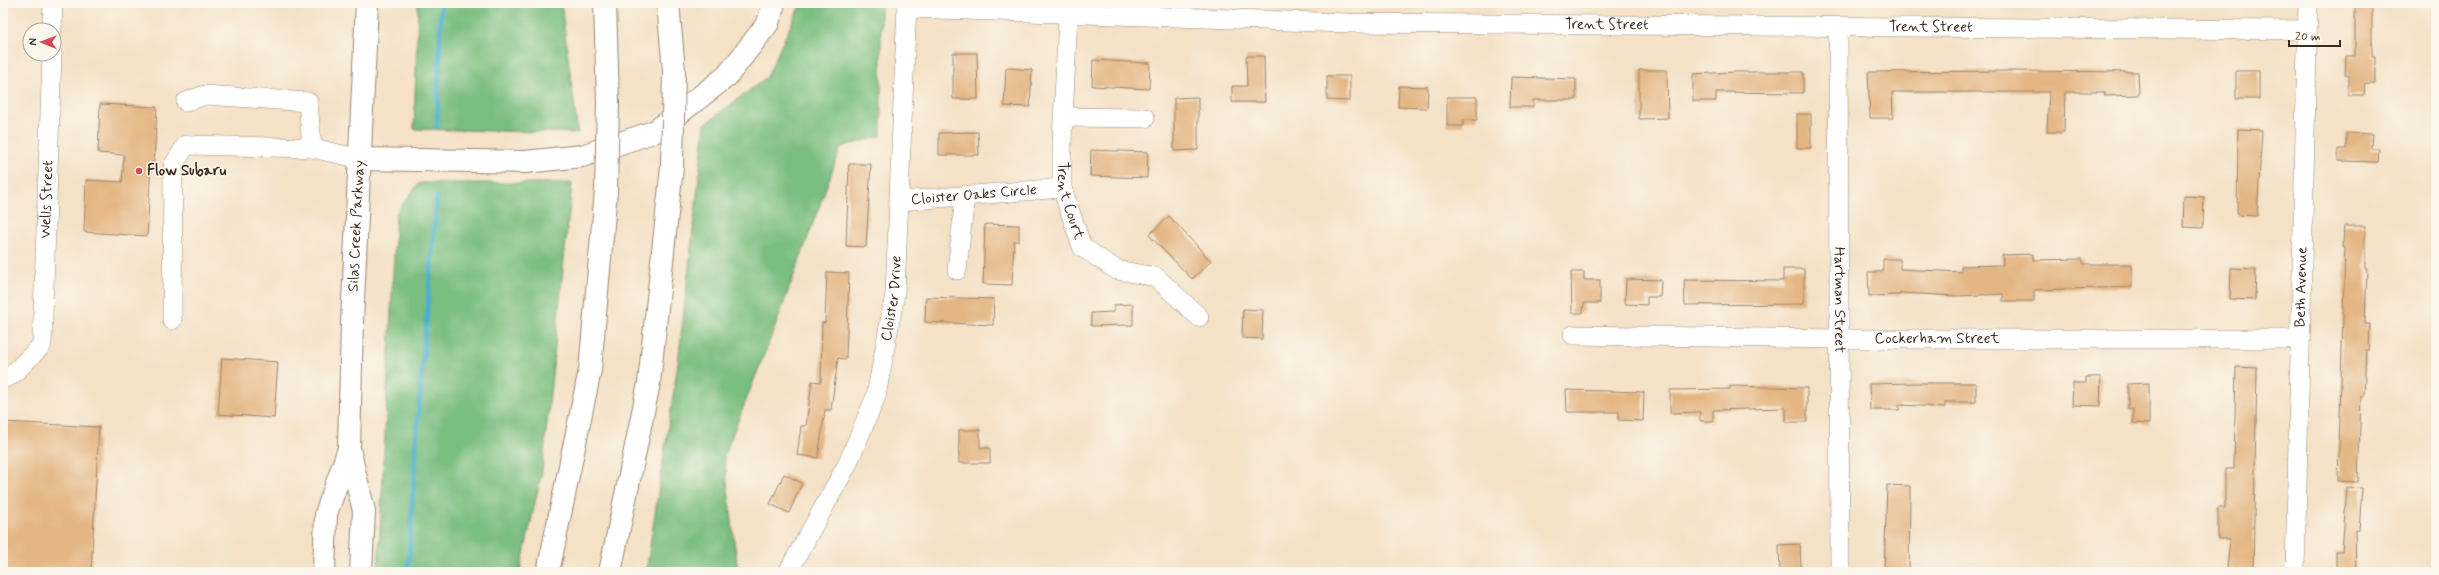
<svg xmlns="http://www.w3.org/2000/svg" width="2439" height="575" font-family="Mynerve,sans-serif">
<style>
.forest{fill:#7abe80;stroke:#5a744f}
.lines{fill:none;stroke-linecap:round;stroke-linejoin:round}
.stream{stroke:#4bafca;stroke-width:5}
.building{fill:#e4b683}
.minor-casing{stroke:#988672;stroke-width:20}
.major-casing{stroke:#988672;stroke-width:24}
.highway-casing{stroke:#988672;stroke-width:24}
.minor{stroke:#fff;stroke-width:19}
.major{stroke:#fff;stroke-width:22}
.highway{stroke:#fff;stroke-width:22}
.highway-bridge-casing{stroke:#988672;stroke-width:24;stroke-linecap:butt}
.highway-bridge{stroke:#fff;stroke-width:22}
.poi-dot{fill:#d1495b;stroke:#fbf7ec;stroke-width:1.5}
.labels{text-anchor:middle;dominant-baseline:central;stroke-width:3;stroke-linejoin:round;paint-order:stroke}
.street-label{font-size:15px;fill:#3b2a1e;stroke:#fbf7ec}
.poi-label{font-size:15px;font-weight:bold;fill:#3b2a1e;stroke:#fbf7ec;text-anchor:start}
</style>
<rect width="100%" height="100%" fill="#fbf7ec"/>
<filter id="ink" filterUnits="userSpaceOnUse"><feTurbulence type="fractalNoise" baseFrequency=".025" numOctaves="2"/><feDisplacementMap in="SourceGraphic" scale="8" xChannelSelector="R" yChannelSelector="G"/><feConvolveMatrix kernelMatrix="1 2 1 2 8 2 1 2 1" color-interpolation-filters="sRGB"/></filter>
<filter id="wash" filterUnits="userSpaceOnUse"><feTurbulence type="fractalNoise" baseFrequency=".012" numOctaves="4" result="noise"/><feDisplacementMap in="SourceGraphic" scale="16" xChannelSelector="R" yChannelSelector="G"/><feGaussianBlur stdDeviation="0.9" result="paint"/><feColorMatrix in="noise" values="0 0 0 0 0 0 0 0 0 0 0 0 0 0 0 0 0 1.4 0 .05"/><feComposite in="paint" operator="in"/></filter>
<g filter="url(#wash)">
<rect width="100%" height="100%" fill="#f4e1c6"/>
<!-- forest -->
<path class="forest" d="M418,3h143l17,130 -164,-4z
M801,3h80v133l-40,11 -66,180 -51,129 14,116h-92l32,-209 27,-239 62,-47z
M419,183h153l-30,288 -22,101h-142l18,-359z"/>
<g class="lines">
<!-- stream -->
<path class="stream" d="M437,127l4,-124
M408,572l9,-144 20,-232"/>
</g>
<g id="blocks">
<!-- building -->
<path class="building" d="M2355,3h17v54h3v26h-10l-1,12h-16v-20h-3l1,-19h9z
M953,53h24l1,46h-25z
M1246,56h18l1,46h-33v-16h15z
M1093,60l57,3 -1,26 -57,-3z
M1006,68l26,2 -2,37 -26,-1z
M1639,70h28l1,48 -29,1z
M2008,71l130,1 1,23 -34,1v-4h-40l-1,40h-17l2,-40h-157l1,26h-23l-2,-46z
M2236,71h23v28h-23z
M1736,72h67v21l-87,-1v9h-23v-27z
M1327,76h23v25l-23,-1z
M1511,77l65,2v21h-43v7h-23z
M1399,86l29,1 -1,21 -29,-1z
M1198,97v53l-24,1v-53z
M1447,97h30v23h-14v6h-16z
M100,104l57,3 -3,55h-3l-4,74 -63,-4 2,-52 36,2 2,-27 -26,-2z
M1797,114h14v34h-14z
M2238,129l24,1 -5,86 -20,-1z
M978,132l1,23h-40v-22z
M2346,133l26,1 -1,15h8l-1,13 -40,-1v-12h8z
M1091,150l57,2 -1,26 -57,-2z
M849,164h22l-5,83 -20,-1z
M2184,196l20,1 -1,31 -20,-1z
M1169,216l42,45 -19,18 -43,-44z
M985,224l34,1v16h-5l-2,44 -29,-1z
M2344,226h21v43h2l-2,55h5l-1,26h-3l-2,46h-3l-3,86 -20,-1 7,-233 -2,-1z
M2033,254v6l50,-1v5h49v23l-98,3v11h-31v-7l-46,2 -57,-3v2l-31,1 -1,-24h15v-13h17v10l61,3v-6l42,-1 -1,-10z
M2231,268l25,1 -1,31 -25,-1z
M1783,269h21v35l-119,1 -1,-25 99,1z
M827,272l22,1 -3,86 -8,-1 -7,52h-6l-7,48 -21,-3 4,-29h5l6,-45 9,1 1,-60 3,1z
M1571,272h13v8h16v23h-16l-1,10h-11z
M1626,279l35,1 -1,17h-13v8l-22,-1z
M926,297l68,2 -1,26 -68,-3z
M1133,304v21l-42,1v-13l23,-1v-7z
M1243,309l20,1 -1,29 -20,-1z
M222,358l56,4 -4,56 -56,-4z
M2236,367l21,1 -4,204h-20v-3l-6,-1 3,-29h-12v-31h7v-39h9z
M2086,377h15l-1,29 -28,-1 1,-22h13z
M1914,383h62v19h-31v5l-46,-2v5h-29l-1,-26z
M2149,383v41l-16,-1v-14h-5v-25z
M1730,386l77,2v34h-21v-14l-73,2v11h-13v-9l-30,1v-23l60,-1z
M1566,390l78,2 -1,29 -25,-1 1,-8h-52z
M3,422l96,5 -8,145h-88z
M959,430h21v18h10v15h-31z
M784,474l18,9 -13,30 -19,-9z
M1887,485l23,1 -1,86h-25z
M2347,487l15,1 -3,42h-4l1,42h-20v-21h6z
M1800,544l1,28h-21l-1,-27z"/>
</g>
</g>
<g filter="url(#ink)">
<use href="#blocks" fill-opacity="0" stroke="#988672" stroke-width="1"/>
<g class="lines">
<!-- minor casing -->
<g class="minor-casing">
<g id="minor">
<path id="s1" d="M907,8l441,15 959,7"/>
<path id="s2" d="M1068,14l-6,128v46l20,59 35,23 39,7 43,40"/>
<path id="s3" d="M1838,28l2,544"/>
<path d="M52,30l1,-27"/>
<path d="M186,102l19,-7 103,7 4,46"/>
<path d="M1064,117l81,1"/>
<path id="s4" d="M900,201l162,-13"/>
<path d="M957,270l8,-74"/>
<path d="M172,320l1,-154 13,-21 126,3 49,11"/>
<path id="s5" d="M1573,335l265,4h462"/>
<path id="s6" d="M3,379l9,-4 30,-30 10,-291"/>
<path id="s7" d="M788,572l59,-107 29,-69 19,-102 12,-291"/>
<path id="s8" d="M2295,572l13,-569"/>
</g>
</g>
<!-- major casing -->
<g class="major-casing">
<g id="major">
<path d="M324,572l2,-58 23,-65"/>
<path id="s9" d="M361,572l3,-61 -15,-62 3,-126 15,-320"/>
</g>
</g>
<!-- highway casing -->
<g class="highway-casing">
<path id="highway" d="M605,3l3,100
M668,3l6,68
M361,159l164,3 57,-6 74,-25 71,-55 41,-53 6,-20
M548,572l42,-202 16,-179
M610,572l39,-189 23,-216"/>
</g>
<!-- minor -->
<use href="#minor" class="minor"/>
<!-- major -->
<use href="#major" class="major"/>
<!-- highway -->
<use href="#highway" class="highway"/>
<!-- highway-bridge casing -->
<g class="highway-bridge-casing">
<path id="highway-bridge" d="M672,167l2,-96
M606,191l2,-88"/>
</g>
<!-- highway-bridge -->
<use href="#highway-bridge" class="highway-bridge"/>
</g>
</g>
<!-- markers -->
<circle class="poi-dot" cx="139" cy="171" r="4"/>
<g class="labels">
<!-- street labels -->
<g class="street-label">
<text stroke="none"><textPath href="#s1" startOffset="700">Trent Street</textPath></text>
<text stroke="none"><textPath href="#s1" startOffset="1024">Trent Street</textPath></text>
<text stroke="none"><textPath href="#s4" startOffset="74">Cloister Oaks Circle</textPath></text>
<text stroke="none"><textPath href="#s6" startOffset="198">Wells Street</textPath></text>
<text stroke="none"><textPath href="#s2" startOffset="188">Trent Court</textPath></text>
<text stroke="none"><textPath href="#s9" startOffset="348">Silas Creek Parkway</textPath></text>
<text stroke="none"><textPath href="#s8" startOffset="285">Beth Avenue</textPath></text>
<text stroke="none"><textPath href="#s7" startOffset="296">Cloister Drive</textPath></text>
<text stroke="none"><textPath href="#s3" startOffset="272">Hartman Street</textPath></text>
<text stroke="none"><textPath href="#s5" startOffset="364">Cockerham Street</textPath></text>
</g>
<!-- poi labels -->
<g class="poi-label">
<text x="147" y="171">Flow Subaru</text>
</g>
</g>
<!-- margin -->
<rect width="2439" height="575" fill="none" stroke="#fbf7ec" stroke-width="16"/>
<!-- north arrow -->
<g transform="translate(42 42) rotate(271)"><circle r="19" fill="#fbf7ec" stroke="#aea59a"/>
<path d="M0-3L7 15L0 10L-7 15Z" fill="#d1495b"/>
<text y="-6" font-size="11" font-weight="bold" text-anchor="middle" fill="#3b2a1e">N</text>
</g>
<!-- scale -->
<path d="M2289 40v6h51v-6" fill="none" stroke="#3b2a1e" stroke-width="2"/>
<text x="2295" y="40" font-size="12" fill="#3b2a1e" stroke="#fbf7ec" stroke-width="3" paint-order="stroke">20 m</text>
</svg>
